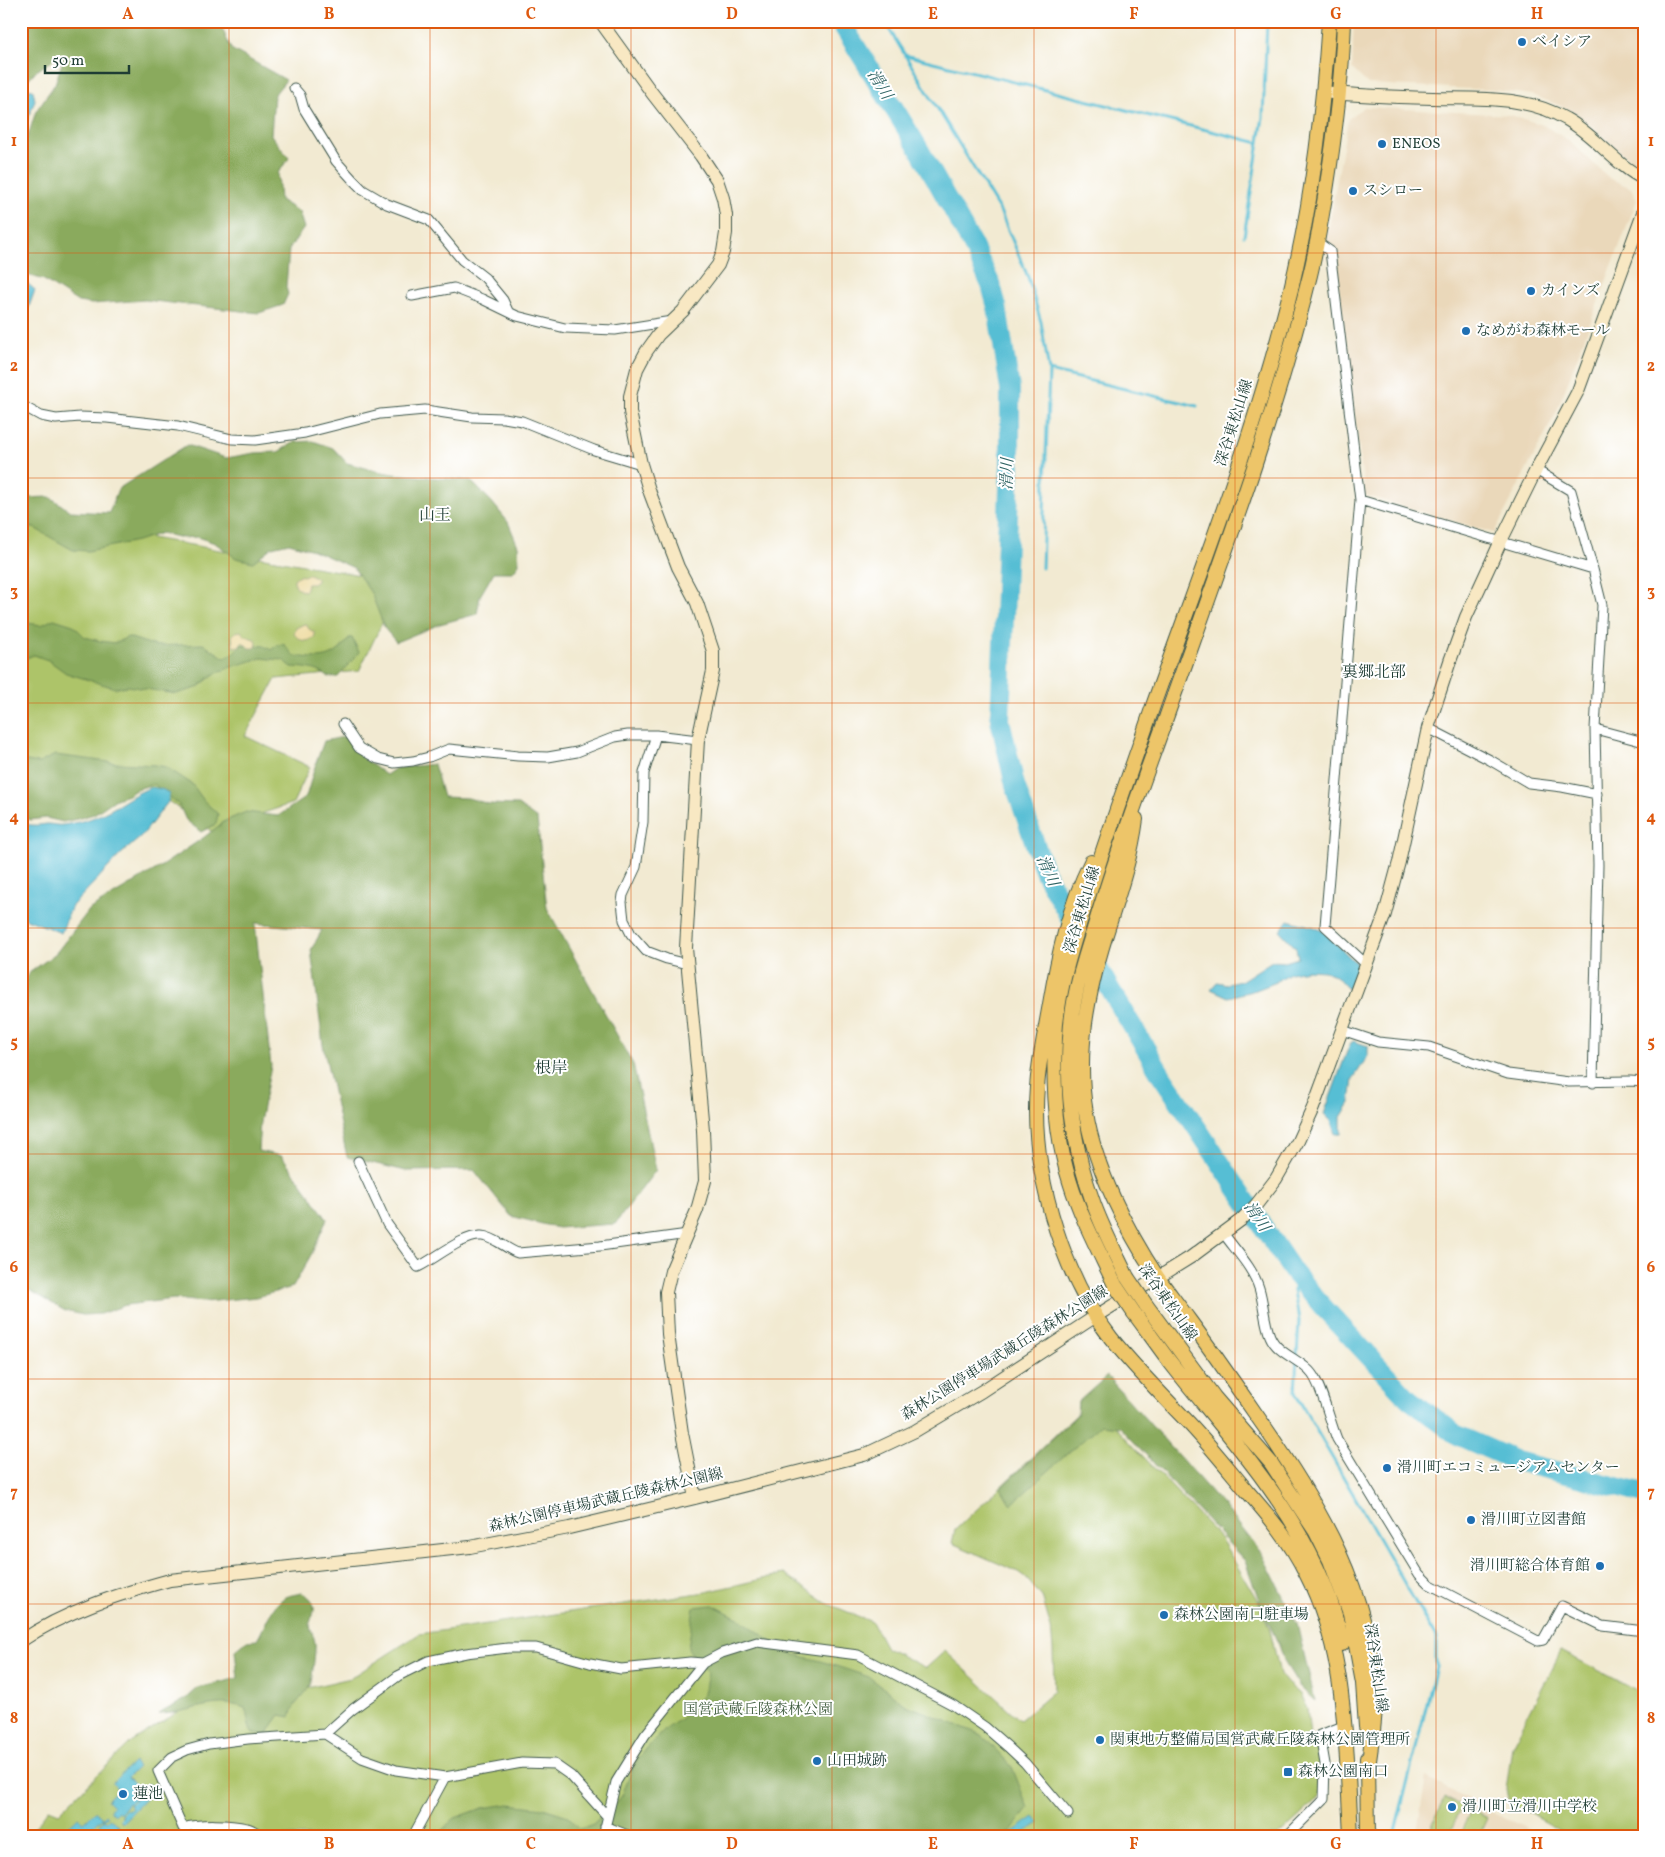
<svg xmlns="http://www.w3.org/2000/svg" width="1665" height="1857" font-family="Vollkorn,'Noto Serif JP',serif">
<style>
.built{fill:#ead8ba}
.green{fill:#adc469;stroke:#66804e}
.forest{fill:#8aaa5d;stroke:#547448}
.sand{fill:#eeda9e;stroke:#868c69}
.water{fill:#57bed4;stroke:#3b7e84}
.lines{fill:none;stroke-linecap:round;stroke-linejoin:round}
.stream{stroke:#57bed4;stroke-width:3}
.river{stroke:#57bed4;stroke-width:20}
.street-casing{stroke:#3f574c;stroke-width:11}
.secondary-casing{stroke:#3f574c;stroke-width:14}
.primary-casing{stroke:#3f574c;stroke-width:16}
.street{stroke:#fff;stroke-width:9}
.secondary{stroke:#f8e8c3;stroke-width:12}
.primary{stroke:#edc569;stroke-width:14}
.primary-bridge-casing{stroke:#3f574c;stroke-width:16;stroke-linecap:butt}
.primary-bridge{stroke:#edc569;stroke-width:14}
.grid{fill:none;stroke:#de580e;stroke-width:1;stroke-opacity:0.55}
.poi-dot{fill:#1f6fb2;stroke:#fff;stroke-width:2}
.labels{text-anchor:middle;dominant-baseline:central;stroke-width:4;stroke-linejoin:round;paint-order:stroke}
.poi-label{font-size:15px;fill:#1f3d34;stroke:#fff;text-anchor:start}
.street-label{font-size:15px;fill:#1f3d34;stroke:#fff}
.park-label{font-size:15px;fill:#425f41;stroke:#fff}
.water-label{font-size:16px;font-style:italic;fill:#306464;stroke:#fff}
.neighbourhood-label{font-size:16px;fill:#1f3d34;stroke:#fff}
.neatline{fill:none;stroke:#de580e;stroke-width:2}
.grid-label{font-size:16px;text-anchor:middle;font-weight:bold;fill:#de580e}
</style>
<rect width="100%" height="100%" fill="#fff"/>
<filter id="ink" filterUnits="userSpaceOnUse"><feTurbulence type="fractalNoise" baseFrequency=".02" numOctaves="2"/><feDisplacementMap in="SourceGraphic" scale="10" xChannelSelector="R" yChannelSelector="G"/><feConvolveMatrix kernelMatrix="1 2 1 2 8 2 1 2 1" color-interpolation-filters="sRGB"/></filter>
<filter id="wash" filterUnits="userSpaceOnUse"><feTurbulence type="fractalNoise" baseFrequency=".0096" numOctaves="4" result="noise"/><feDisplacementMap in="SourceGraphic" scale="20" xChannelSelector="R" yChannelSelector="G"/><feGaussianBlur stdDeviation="1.12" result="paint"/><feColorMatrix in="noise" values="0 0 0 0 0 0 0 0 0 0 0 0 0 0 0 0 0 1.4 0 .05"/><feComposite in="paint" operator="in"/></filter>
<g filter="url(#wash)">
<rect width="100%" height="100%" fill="#f2ead2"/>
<!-- built -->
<path class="built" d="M1354,21h290v145l-10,-3 -61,-52 -40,-16 -38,-5 -127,-6 -16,-15z
M1364,107l146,8 33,10 27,16 39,37 22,10 6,12 -81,213 -62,120 -129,-38 -31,-247 -8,-6 22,-123z
M1426,1778l115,58h-125z"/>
<!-- green -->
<path class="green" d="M21,507l86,23 281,50 -4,39 -25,52 -83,8 -31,57 65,31 -17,36 -82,28 -70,-49 -120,2z
M1091,1401l130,138 37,62 12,29 10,44 7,9 13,11 7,15 4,35h7l2,49 -4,8 -38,35h-1250l21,-27 10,4 72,-71 61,-39 63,-3 96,-22 68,-44 287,-42 78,-18 42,29 46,19 14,26 40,20 19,-17 75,69 34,-29 -1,-42 -2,-21 -9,-31 -17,-20 -7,-5 -66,-29 3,-13z
M1561,1651l83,43v142h-74l-61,-33 -3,-13 6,-44z
M1445,1798l17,8 -14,30 -20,-2z
M1471,1810l16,8 -8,18h-20z"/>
<!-- forest -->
<path class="forest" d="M21,21h198l12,28 55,31 -12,15 -3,40 18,23 -11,15 2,27 19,12 5,16 -15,21 -3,38 2,7 -5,11 -24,8 -114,-13 -53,4 -14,-2 -34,-22 -16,-5 -7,1v-130l7,-10 8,-25 19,-27 7,-21 -3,-7 -24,16 -14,15z
M313,441l20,7 14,15 30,8 16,3 78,7 20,20 17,21 10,24 1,18 -6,8h-19l-14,24 -3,18 -37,10 -44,18 -11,-13 -14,-36 -17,-25 -41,-18 -24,-7 -17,4 -19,15 -17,-4 -21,-15 -18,-6 -15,1 -21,-5 -24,8 -49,10 -15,-1 -39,-22 -13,-1v-29l29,-1 20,14 39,2 9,-24 69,-44 39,13 29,-5 23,-1 17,-10z
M21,618l6,5 14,2 13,-6 19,6 12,12 15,4 15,2 13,-6 28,9 47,-2 22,14 10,-6 6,-7 23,1 7,4 6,-5 7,-1 10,12c26,3 39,6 55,-18h3l7,14 -21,25h-10c-11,-9 -22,-9 -36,-10l-9,-7 -22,-2 -33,10 -15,7 -16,13 -21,6 -48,-8 -13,2 -49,-15 -18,-13 -14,-5 -13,5z
M348,736l11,19 27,20 10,-7 38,-4 9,33 25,1 21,6 29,1 19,14 10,89 86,156 23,106 -41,54 -57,4 -47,-12 -37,-46 -68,1 -59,-14 -24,-112 -12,-95 11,-20 -67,-7 16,143 -11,56 -2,29 24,5 45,63 -15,34 -19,34 -36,10 -53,5 -30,-3 -48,6 -26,9 -17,1 -18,-4 -44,-26v-293l8,-19 27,-20 34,-44 70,-42 43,-29 22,-17 21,-9 32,4 28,-19 10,-34 8,-22z
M55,755l62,8 38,2 11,2 26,17 13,18 13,12 -2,10 -15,8 -15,-12 -7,-15 -25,-21 -17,5 -9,6 -12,4 -22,15 -17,5 -14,3 -17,-4 -16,2 -9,-5v-55l18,3z
M1107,1376l123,137 32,41 35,70 18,77 -15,-14 -15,-24 -6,-18 -16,-34 -18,-50 -125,-134 -19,-2 -33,28 -57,52 -10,-17 76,-73 1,-13z
M302,1593c6,3 11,6 12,14 1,7 -4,11 -4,18 0,7 5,12 5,18 1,5 -3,38 -5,42 -6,13 -17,17 -20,32l-10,-2 -15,21 -12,-2c-5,-8 -5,-17 -8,-26 -31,-12 -56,6 -87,6l28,-15 12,-11 40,-10 -3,-27 12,-10 10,-1c8,-13 14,-36 29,-43 4,-2 11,-3 16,-4z
M713,1605l29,15 45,33 34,8 48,16 37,28 76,30 30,32 16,41 -18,24 -6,4h-565l6,-9 10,-9 28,-10 26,-4 34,4 25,8 12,13 13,-5 29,-28 11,-30 15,-19 18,-18 16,-11 22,-24 4,-21 -20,-24 6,-42z"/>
<!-- sand -->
<path class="sand" d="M309,574l8,4v3l-4,3h-6l-2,7 -6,-1 -5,-7v-4l5,-4 4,1z
M304,624h2l3,5 5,3 1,4c-7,8 -15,5 -21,-2l2,-6z
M241,631l3,4 12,5 1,5 -2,3h-6l-6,-6 -4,4 -6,1 -1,-12 4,-3z"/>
<!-- water -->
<path class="water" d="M29,89l4,1 2,10 -14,38v-40z
M21,283h6l8,7 -14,39z
M152,787l12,3 5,4 -1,8 -27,35 -20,17 -49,52 -11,27 -39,-16 2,-5 -3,-1v-90c8,6 18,4 26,3 6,0 11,2 16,1 14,-2 29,-6 41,-12 17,-8 30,-20 48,-26z
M1288,920l26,7 9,4 35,34 -10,24 -12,-13 -11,-5 -18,-1 -17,3 -16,10 -18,7 -28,7 -17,-8 6,-7 10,2 14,-3 31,-20 13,1 13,-4 -2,-10 -16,-17z
M1353,1041l15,5v10l-15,23 -3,24 -9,14v17h-6l-4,-13 -7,-7 25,-68z
M134,1762l4,5 -10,10 12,12 -2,2 2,2 -11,11 -1,-1 -8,10 -2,-2 -3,4 -5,-5 3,-4 -6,-6 11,-11 -6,-6z
M148,1783l4,5 -2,6 -28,29 -3,-3 4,-4 -2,-2 5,-5 2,1 4,-3 -2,-2 11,-11 2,2 4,-4 -4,-4z
M95,1811l7,7 4,-4 2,2 -11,6 -8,8 2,2 -4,4h-19l-4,-5 14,-14 6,5z
M1034,1817l5,6 -20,13h-12z
M110,1818l9,9 -10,9h-20l9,-7 -1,-2 7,-8 2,2z"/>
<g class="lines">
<!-- stream -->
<path class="stream" d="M884,21l21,34 354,88
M905,55l95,156 28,66 13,45 8,49 -7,197
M1244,236l19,-119 4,-96
M1049,371l148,35
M1294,1273v18l5,29 -4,73 141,245v29l-42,169"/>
<!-- river -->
<path class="river" d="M840,21l79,128 53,95 19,41 6,22 13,82v75l-10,256 15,65 30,88 62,111 55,92 132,197 30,35 85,91 48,36 59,26 128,33"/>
</g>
</g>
<g filter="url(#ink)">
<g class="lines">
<!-- street casing -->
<g class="street-casing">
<path id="street" d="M294,88l6,7 4,14 32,52 17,19 10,10 24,14 42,16 33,40 23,18 18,22 5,11
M1317,242l13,9 30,249 -35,426 42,39
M412,296l42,-8 28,11 35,17 48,12 50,2 57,-9
M21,405l20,11 15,3 24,-2 27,1 71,8 54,13 23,1 50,-7 75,-19 45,-4 47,7 32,1 18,3 72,29 47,14
M1360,500l233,69 -22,-78 -35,-21
M343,724l16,24 19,11 16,4 19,-2 16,-4 20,-8 69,7 30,1 29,-5 38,-15 13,-2h28
M1428,728l62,32 39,23 33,4 35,7
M1595,729l49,13
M687,964l-20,-5 -21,-8 -15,-17 -7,-14 -2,-18 1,-7 13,-28 7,-45 1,-49 12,-38 42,5
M1342,1030l36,12 51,5 79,27 61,8 61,-1 14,1
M1593,1083l5,-218 -3,-136 7,-124 -9,-36
M358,1161l29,63 31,43c17,-8 46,-33 64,-31 13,1 24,13 36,17l82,-7 88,-12
M1224,1234c12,17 29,34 35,54 5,16 5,34 11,48 8,19 31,23 42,38 10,13 18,48 25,65l82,135 10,10 109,57 5,-1 19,-34 41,20 41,5
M325,1734l37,24 34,12 49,7
M605,1826l25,10
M262,1836c-5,-3 -10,-7 -15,-8 -17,-4 -47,-5 -64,0l-25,-57 14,-14 15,-7 22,-6 39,-5 77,-5 28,-25 45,-33 30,-15 38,-8 42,-5h28l54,15 31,6 69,-7 13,1
M413,1836l32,-59 77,-14 32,1 17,12 36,40
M603,1836l13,-54 29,-47 58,-72 19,-10 35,-11 101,13 95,50 32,22 23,20 17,16 43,51
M1287,1836l37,-37 1,-35 -5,-29 26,-10"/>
</g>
<!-- secondary casing -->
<g class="secondary-casing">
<path id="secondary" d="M600,21l52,72 49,63 16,24 6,18 3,17v18l-3,19 -5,13 -35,46 -25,24 -12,17 -9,17 -7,27v16l11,52 9,29 28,74 19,36 16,48v20l-15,69 -12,208 17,182 2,51 -8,29 -26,61 -5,21 2,42 14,99 13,65
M1323,92c36,4 73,5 110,6 45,1 92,-3 133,21 29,16 48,45 78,60
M21,1641c44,-30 98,-47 149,-61l300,-33 99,-19 126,-30 169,-43 51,-24 67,-40 114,-75 95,-59 50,-37 15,-15 20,-26 22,-38 15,-33 72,-194 14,-52 29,-134 22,-67 16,-44 34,-74 36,-73 42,-79 66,-181"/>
</g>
<!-- primary casing -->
<g class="primary-casing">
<path id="primary" d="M1136,819c-5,39 -18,77 -30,115 -18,58 -31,118 -20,179 9,56 41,118 72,165 10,14 21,28 31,42 26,35 50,70 75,106 58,84 105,164 111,269 1,24 -4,49 -7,73
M1091,862c-22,44 -33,94 -41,142 -6,34 -14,70 -14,106 0,75 29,169 75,228 24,30 50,56 76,83 21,22 40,46 60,70 22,25 44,51 59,82 33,64 38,132 42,203
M1127,1277c-12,-26 -26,-51 -35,-78 -20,-56 -27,-115 -21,-175 3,-32 13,-64 23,-95 21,-72 47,-141 72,-211 52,-147 107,-292 144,-443 7,-28 11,-56 16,-84 9,-57 16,-113 18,-170
M1115,1285c-16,-34 -34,-67 -45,-103 -15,-46 -17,-96 -15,-144 2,-48 18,-95 33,-141 20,-65 44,-129 66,-194 49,-137 102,-272 137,-414 21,-87 32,-178 38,-268
M1146,1305l68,92 57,66 45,69 14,28 20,53 13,70 3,44
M1134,1313c12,16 24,33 36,49 68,87 150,169 172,282
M1367,1758l1,78
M1349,1767l-1,9 3,60"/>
</g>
<!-- street -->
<use href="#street" class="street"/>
<!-- secondary -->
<use href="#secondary" class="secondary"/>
<!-- primary -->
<use href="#primary" class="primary"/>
<!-- primary-bridge casing -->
<g class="primary-bridge-casing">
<path id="primary-bridge" d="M1127,1277l19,28
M1115,1285l19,28"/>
</g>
<!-- primary-bridge -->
<use href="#primary-bridge" class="primary-bridge"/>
</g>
</g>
<!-- grid -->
<path class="grid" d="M229,21v1815M430,21v1815M631,21v1815M832,21v1815M1034,21v1815M1235,21v1815M1436,21v1815M21,253h1623M21,478h1623M21,703h1623M21,928h1623M21,1154h1623M21,1379h1623M21,1604h1623"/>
<!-- markers -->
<g class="poi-dot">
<circle cx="1522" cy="42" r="5"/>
<circle cx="1382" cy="144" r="5"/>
<circle cx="1353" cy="191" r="5"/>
<circle cx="1531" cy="291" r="5"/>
<circle cx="1466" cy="331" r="5"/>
<circle cx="1387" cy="1468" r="5"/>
<circle cx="1471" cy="1520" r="5"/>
<circle cx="1600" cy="1566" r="5"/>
<circle cx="1164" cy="1615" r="5"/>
<circle cx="1100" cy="1740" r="5"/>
<circle cx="817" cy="1761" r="5"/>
<rect x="1283" y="1767" width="10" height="10" rx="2.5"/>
<circle cx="123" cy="1794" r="5"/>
<circle cx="1452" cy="1807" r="5"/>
</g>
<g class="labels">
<!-- poi labels -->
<g class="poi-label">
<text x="1532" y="42">ベイシア</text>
<text x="1392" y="144">ENEOS</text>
<text x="1363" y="191">スシロー</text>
<text x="1541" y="291">カインズ</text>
<text x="1476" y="331">なめがわ森林モール</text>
<text x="1397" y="1468">滑川町エコミュージアムセンター</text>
<text x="1481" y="1520">滑川町立図書館</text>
<text x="1590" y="1566" text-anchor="end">滑川町総合体育館</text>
<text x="1174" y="1615">森林公園南口駐車場</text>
<text x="1110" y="1740">関東地方整備局国営武蔵丘陵森林公園管理所</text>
<text x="827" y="1761">山田城跡</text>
<text x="1298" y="1772">森林公園南口</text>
<text x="133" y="1794">蓮池</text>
<text x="1462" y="1807">滑川町立滑川中学校</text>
</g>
<!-- street labels -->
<g class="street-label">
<text transform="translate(1235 423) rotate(-72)">深谷東松山線</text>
<text transform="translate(1083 910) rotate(-73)">深谷東松山線</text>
<text transform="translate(1167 1303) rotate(55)">深谷東松山線</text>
<text transform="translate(1005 1354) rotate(-32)">森林公園停車場武蔵丘陵森林公園線</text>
<text transform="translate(606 1501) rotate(-13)">森林公園停車場武蔵丘陵森林公園線</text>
<text transform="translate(1375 1668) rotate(82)">深谷東松山線</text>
</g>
<!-- park labels -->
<g class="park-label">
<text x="758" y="1710">国営武蔵丘陵森林公園</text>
</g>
<!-- water labels -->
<g class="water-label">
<text transform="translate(879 85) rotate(58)">滑川</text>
<text transform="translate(1008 474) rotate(-88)">滑川</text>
<text transform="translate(1047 871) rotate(66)">滑川</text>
<text transform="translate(1256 1217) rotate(56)">滑川</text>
</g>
<!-- neighbourhood labels -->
<g class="neighbourhood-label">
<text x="435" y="516">山王</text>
<text x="1374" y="673">裏郷北部</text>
<text x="551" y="1069">根岸</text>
</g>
</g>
<!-- margin -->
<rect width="1665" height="1857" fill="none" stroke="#fff" stroke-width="55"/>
<!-- scale -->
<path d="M45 65v8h84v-8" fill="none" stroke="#1f3d34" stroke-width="2.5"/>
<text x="52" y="65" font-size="15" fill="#1f3d34" stroke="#ffffff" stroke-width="4" paint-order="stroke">50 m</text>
<rect x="28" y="28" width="1610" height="1802" class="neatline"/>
<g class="grid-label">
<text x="128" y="19">A</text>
<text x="329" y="19">B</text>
<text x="531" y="19">C</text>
<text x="732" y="19">D</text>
<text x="933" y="19">E</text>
<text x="1134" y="19">F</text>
<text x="1336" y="19">G</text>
<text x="1537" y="19">H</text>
<text x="14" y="146">1</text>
<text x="1651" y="146">1</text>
<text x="14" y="371">2</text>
<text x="1651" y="371">2</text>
<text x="14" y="596">3</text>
<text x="1651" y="596">3</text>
<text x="14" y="822">4</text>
<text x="1651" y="822">4</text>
<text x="14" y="1047">5</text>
<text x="1651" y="1047">5</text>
<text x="14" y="1272">6</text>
<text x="1651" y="1272">6</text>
<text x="14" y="1497">7</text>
<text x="1651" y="1497">7</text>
<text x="14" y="1723">8</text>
<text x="1651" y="1723">8</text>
<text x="128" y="1849">A</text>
<text x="329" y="1849">B</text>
<text x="531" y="1849">C</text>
<text x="732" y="1849">D</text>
<text x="933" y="1849">E</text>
<text x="1134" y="1849">F</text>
<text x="1336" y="1849">G</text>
<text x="1537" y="1849">H</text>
</g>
</svg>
